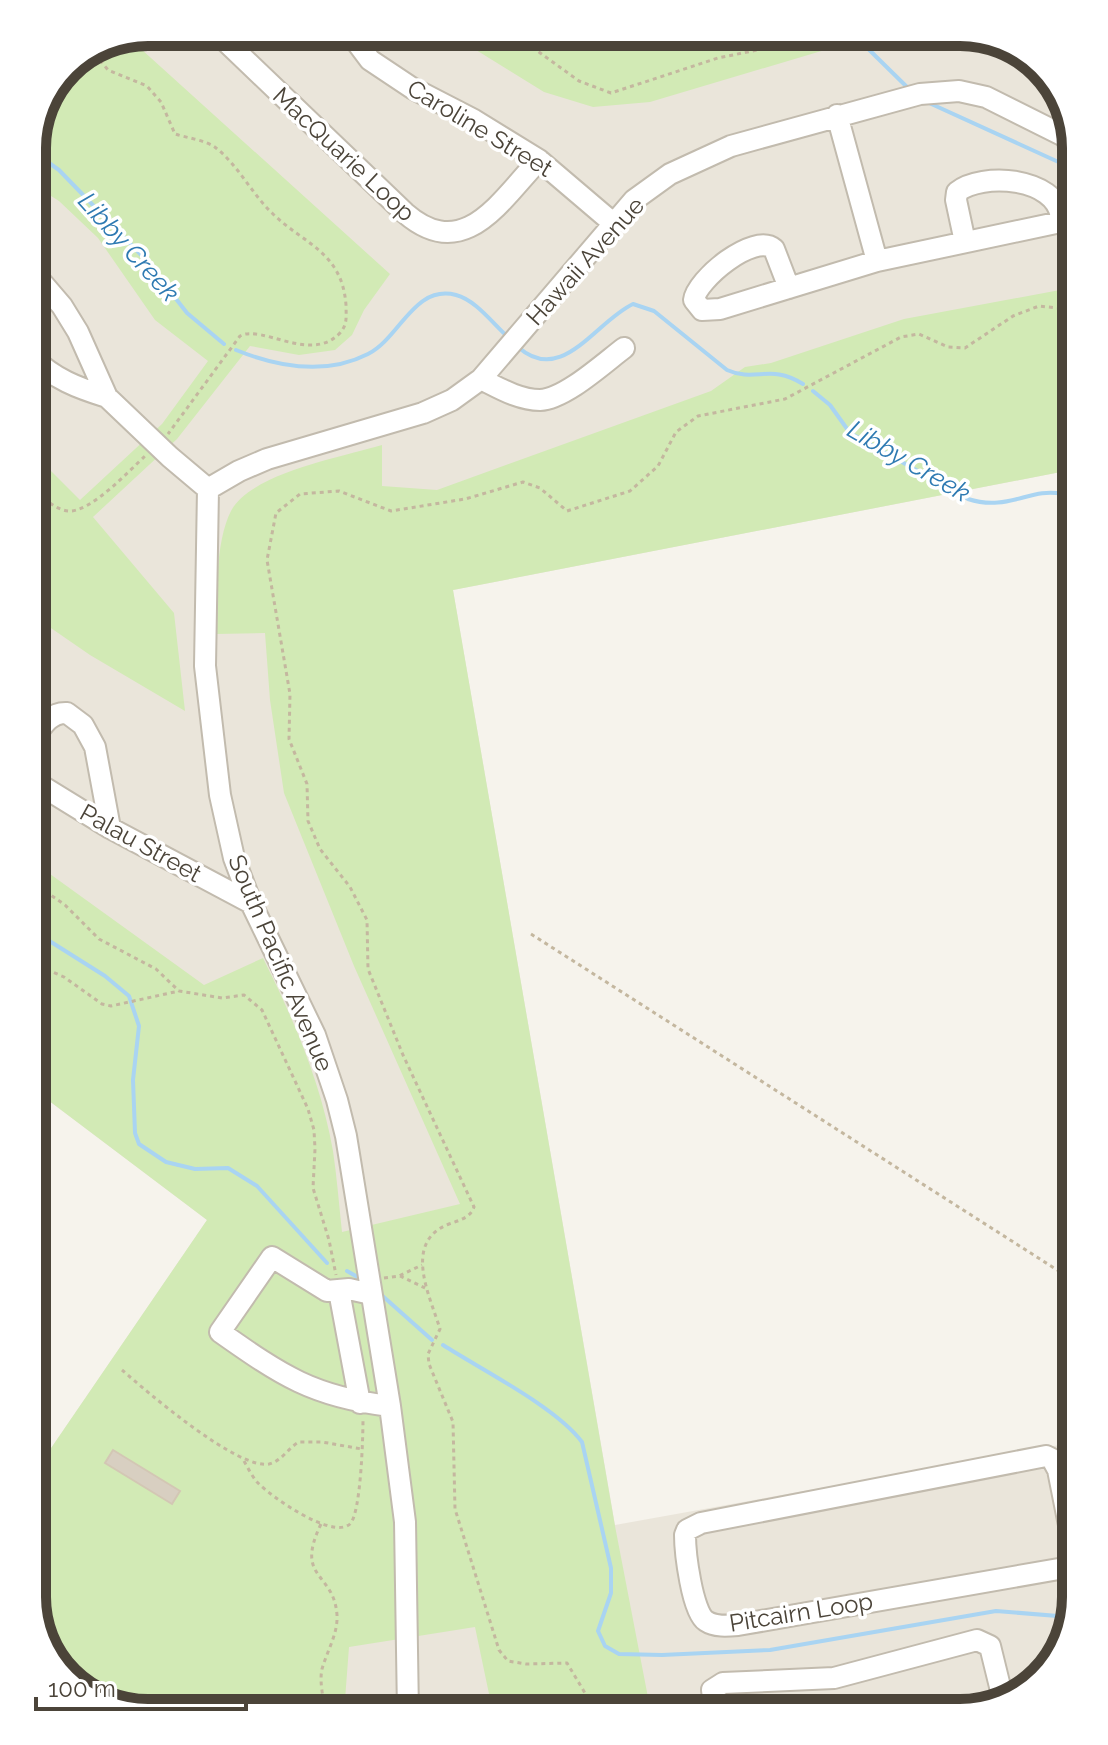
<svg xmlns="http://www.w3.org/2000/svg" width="1108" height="1745" font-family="Raleway,sans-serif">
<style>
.residential{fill:#eae5da}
.green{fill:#d2eab5}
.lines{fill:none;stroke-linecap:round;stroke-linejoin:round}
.stream{stroke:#a9d4f2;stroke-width:4}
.building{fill:#d8cfc1;stroke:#d3c7b4;stroke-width:2}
.minor-casing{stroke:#c2bbae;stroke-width:24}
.path{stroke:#c4b79f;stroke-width:3;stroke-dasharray:4 4;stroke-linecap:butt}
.minor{stroke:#fff;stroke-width:20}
.labels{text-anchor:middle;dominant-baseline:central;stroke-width:7;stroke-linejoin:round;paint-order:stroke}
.street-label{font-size:24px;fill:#4b4439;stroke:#fff}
.water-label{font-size:26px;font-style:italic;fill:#2e7ab2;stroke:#fff}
.rim{fill:none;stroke:#4b4439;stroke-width:10}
</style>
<rect width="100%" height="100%" fill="#f6f3ec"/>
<!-- residential -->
<path class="residential" d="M148,32h820l57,20 39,44 12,52v321l-623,121 162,935 461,-83v156l-19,63 -45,40 -52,12h-820l-56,-19 -40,-45 -12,-52v-121l175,-256 -175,-132v-947l34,-75z"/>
<!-- green -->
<path class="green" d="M447,32h438l-235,70 -57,5 -49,-15z
M130,39l260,235 -26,36 -12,25 -17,15 -36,5 -49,-9 -73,93 -84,78 81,96 11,98 -95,-56 -58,-40v-163l48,48 82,-76 46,-63 -53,-41 -57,-82 -39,-37 -27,-17v-44l34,-74z
M1076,287v182l-623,121 162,936 36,187h-158l-18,-86 -126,20 -5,66h-204l-56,-19 -40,-45 -12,-52v-121l175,-256 -175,-132v-227l172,124 59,-27c31,62 58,125 70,193 4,27 6,54 9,81l118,-28 -106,-238 -70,-173 -14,-93 -5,-67 -50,1c2,-36 0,-92 16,-123 20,-38 111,-54 151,-66v41l55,4 274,-99 34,-24 26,-4 133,-44z"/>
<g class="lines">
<!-- stream -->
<path class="stream" d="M851,32l56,55
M927,102l149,68
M32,151l27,19 86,89 42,54 37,31
M518,347c44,39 77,-25 115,-43l21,7 73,59c29,13 43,-7 76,14
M236,350c42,17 89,26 132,4 32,-16 46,-70 88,-59 20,5 38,30 53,43
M813,391l17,14 20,28 118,66c40,13 63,-12 94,-5l4,8 10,42
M32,930l73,46 24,20 10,30 -6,54 2,53 4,11 27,18 29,7 33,-1 29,18 70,77
M347,1271l14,8
M377,1291l55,49
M443,1345c39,25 113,62 139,97l29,126v25l-13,38 7,15 14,8 43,1 108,-5 226,-39 74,6"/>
</g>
<!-- building -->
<path class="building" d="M113,1450l67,41 -8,13 -67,-41z"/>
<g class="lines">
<!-- minor casing -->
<g class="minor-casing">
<path id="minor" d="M216,32l189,181c59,51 95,-12 134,-53
M349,32l21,28 42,28 62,32 65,40 74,63
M837,115l40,146
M32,271l30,35 16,26 29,65 63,60 38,32 -3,177 15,129 14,63 17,45 64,132 22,65 9,36 44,270 15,116 3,191
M789,288l-15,-39c-20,-17 -78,31 -80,51l8,10 18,-1 157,-48 179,-38 5,-6c-5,-40 -79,-45 -104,-25l-1,8 9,42
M32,357c22,22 46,31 75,40
M481,379c18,9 38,21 59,21 25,-1 64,-37 84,-52
M208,489l31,-18 28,-12 156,-46 29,-13 29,-21 153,-179 36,-26 61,-28 189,-52 39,-3 27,6 88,44
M32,741c9,-13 17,-29 35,-28l16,12 12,22 15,81
M32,780l78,48 141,75
M339,1291l21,112
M371,1294l-22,-5 -22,2 -55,-34 -52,75c61,43 93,65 170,74
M1076,1566l-338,59c-11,1 -23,2 -32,-4 -14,-9 -21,-69 -21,-86l2,-5 14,-7 345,-67 6,3 6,11 18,90
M715,1713l-3,-23 11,-7 111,-5 143,-38 13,6 14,57"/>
</g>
<!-- path -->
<path class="path" d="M488,32l11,7 26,3 54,39 32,12 107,-35 54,-11 53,-15
M95,54l13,16 39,16 14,16 14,32c12,4 31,6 41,14 22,17 36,46 56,65 31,31 70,38 74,92 0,11 2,20 -7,29 -29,29 -78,-10 -99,2l-72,98
M32,487c10,9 22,23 37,24 22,1 60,-40 76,-55
M32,882l33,23 34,34 57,30 23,22 43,7 22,-3 18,15 46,99 6,21 1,19 -2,39 16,52 7,35
M531,934l545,348
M32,963l32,14 38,27 9,2 68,-15
M400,1276l25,12
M384,1278l15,-2 23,-11
M122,1370c25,22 116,100 147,94 13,-3 19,-16 30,-22h23l40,7
M244,1461c4,7 8,15 13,21 13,14 75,58 93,42 11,-11 13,-88 13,-105
M321,1524c-27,56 13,47 16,91 1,19 -10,36 -15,54 -3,14 2,30 3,44
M597,1713l-30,-50 -41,1 -18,-3 -9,-11 -44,-141 -2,-87 -24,-58 -1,-10 12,-25c-10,-33 -38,-87 9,-105 11,-4 21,-6 25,-17l-71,-152 -35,-86 -1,-49 -17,-33 -30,-38 -12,-28 -1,-37 -18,-45 1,-45 -23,-134 9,-47 24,-19 39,-3 52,20 74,-12 58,-17 17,6 27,23 63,-20 28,-25 18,-34 22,-16 87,-17 116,-62 18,-3 29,13 17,1 48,-32 26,-10 37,4"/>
<!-- minor -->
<use href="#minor" class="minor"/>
</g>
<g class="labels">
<!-- street labels -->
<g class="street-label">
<text transform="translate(480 128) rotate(31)">Caroline Street</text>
<text transform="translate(344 154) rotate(43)">MacQuarie Loop</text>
<text transform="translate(585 261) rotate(-48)">Hawaii Avenue</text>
<text transform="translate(141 843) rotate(29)">Palau Street</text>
<text transform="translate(281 963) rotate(67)">South Pacific Avenue</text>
<text transform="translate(801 1612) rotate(-9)">Pitcairn Loop</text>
</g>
<!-- water labels -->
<g class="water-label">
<text transform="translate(129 247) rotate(48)">Libby Creek</text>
<text transform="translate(909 461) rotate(30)">Libby Creek</text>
</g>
</g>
<!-- crop -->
<path d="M0 0H1108V1745H0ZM148 46H960A102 102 0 0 1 1062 148V1597A102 102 0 0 1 960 1699H148A102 102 0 0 1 46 1597V148A102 102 0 0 1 148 46Z" fill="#fff" fill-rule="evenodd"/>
<path class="rim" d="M148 46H960A102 102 0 0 1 1062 148V1597A102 102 0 0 1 960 1699H148A102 102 0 0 1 46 1597V148A102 102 0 0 1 148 46Z"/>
<!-- scale -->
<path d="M36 1697v12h210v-12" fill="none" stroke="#4b4439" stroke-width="4"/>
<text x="48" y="1697" font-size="24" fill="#4b4439" stroke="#ffffff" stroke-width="6" paint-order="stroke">100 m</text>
</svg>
